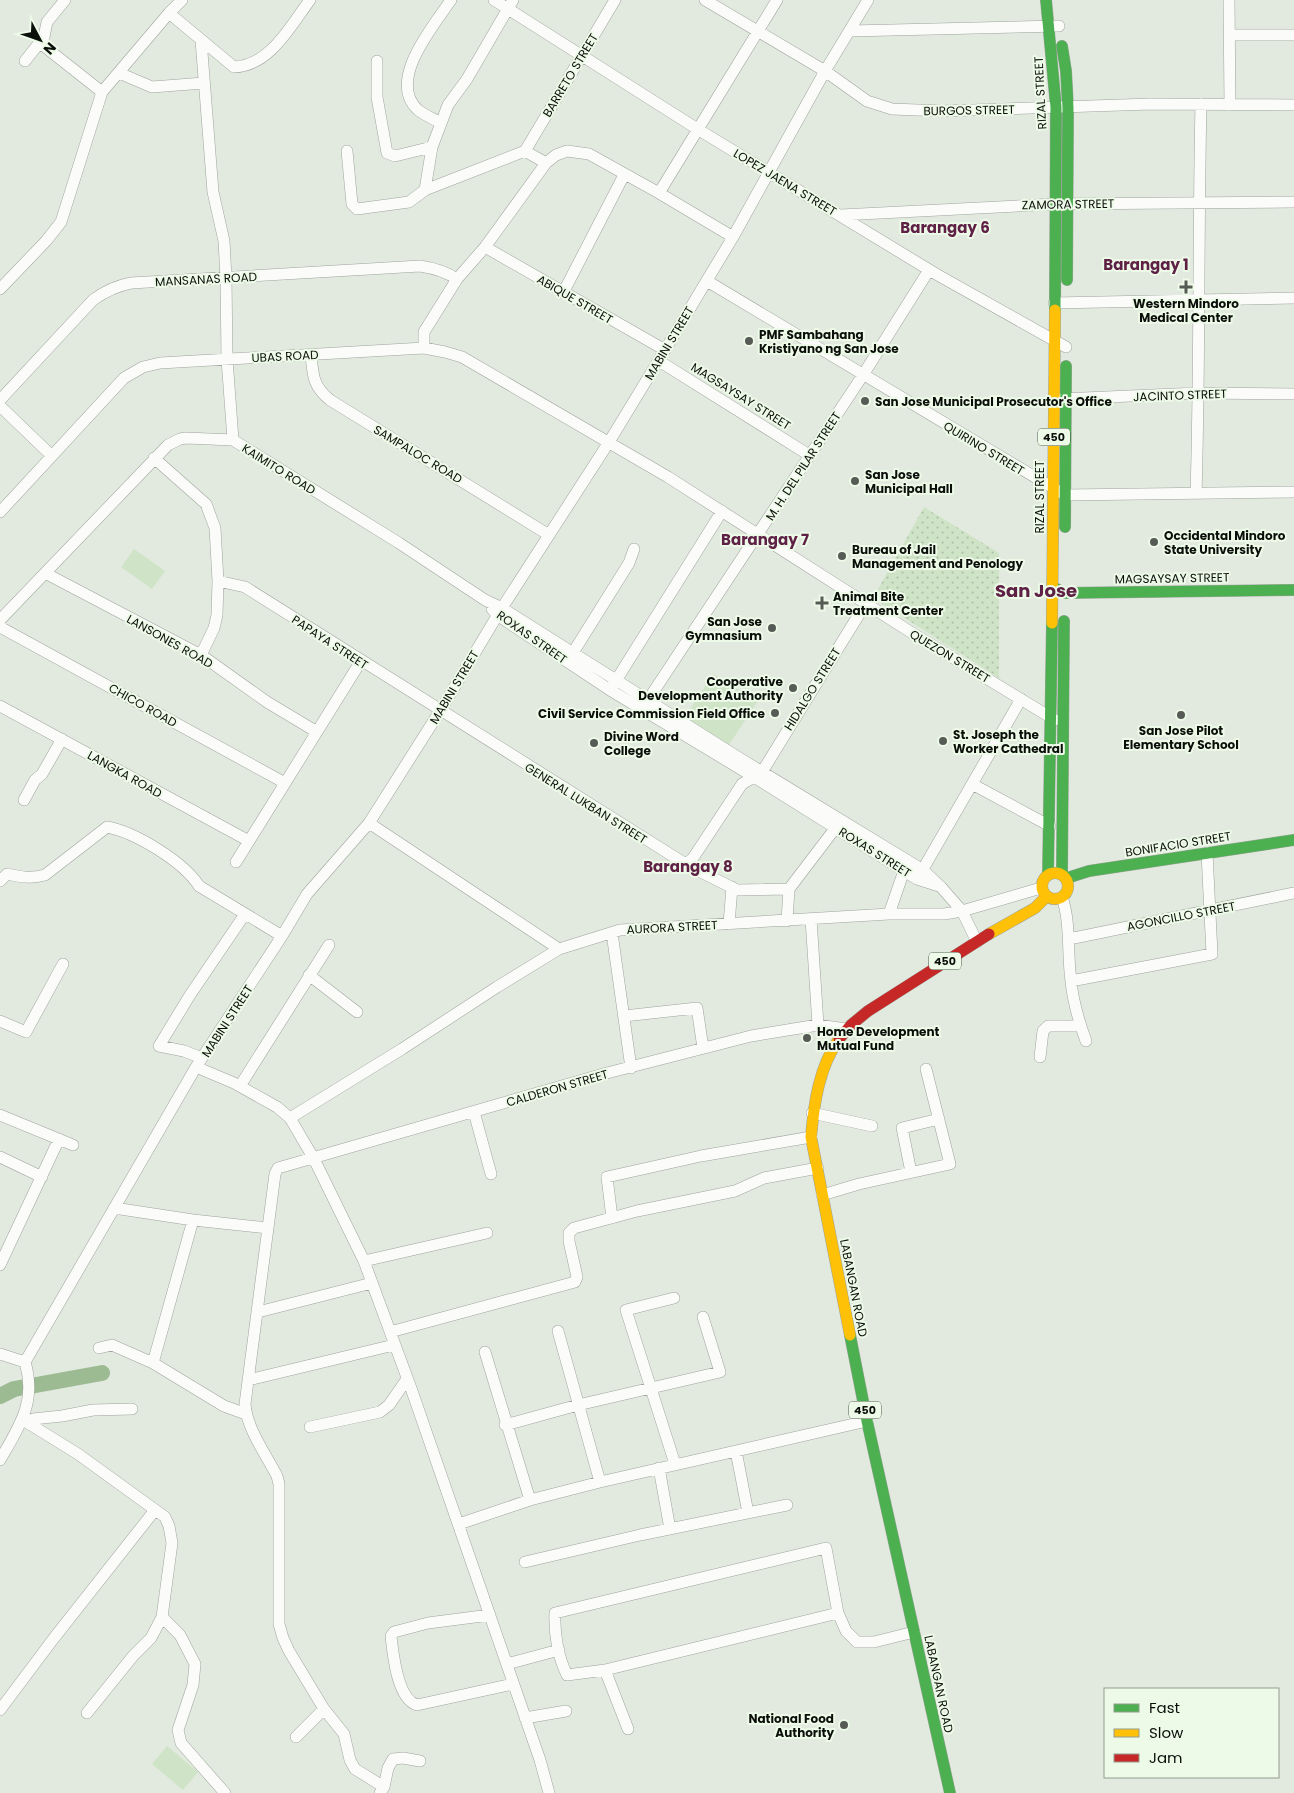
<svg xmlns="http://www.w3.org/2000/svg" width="1294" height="1793" font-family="Poppins,sans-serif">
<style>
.grass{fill:#cfe4c7}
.park{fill:url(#park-dots)}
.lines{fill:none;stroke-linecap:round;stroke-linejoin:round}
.river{stroke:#9dbb93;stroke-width:16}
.street-casing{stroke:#9ea49c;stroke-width:12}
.fast-casing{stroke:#9ea49c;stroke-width:12}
.slow-casing{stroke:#9ea49c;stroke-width:12}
.jam-casing{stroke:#9ea49c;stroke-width:12}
.street{stroke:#fbfcfa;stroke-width:11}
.fast{stroke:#4caf50;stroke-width:11}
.slow{stroke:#ffc107;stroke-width:11}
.jam{stroke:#c62828;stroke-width:11}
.poi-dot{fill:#565b55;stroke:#edfae8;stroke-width:2}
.labels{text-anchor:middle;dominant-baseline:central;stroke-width:4;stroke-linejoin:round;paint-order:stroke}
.shield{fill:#edfae8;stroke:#4f564d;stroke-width:1}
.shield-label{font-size:11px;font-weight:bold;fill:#0b0f0a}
.street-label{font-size:12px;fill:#0b0f0a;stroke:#edfae8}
.poi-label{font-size:12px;font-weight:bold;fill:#0b0f0a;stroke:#edfae8;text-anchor:start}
.quarter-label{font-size:15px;font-weight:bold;fill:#5e2145;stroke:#edfae8}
.district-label{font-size:18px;font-weight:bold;fill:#5e2145;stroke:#edfae8}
</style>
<defs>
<pattern id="park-dots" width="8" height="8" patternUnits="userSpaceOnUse" patternTransform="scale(1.25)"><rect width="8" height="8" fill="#cfe4c7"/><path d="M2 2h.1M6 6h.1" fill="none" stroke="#b0c2aa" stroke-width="1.8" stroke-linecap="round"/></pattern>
</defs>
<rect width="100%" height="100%" fill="#e2e9df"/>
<!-- grass -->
<path class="grass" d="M134,549l31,22 -13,18 -31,-22z
M713,674l44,28 -28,43 -44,-28z
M167,1746l31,26 -15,18 -31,-26z"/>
<!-- park -->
<path class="park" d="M924,507l75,46v125l-126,-80z"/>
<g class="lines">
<!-- river -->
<path class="river" d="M0,1396l14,-7 88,-16"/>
<!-- street casing -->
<g class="street-casing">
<path id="street" d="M494,0l205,130 237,144 130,73
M705,0l120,71 42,30 25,8 51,2 208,-7 143,1
M1229,0l1,105
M169,13l65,54c36,-1 57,-42 76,-67
M850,31l209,-5
M1229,35h65
M201,40l12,152 11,49 2,37 1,81 6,81
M40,43l62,49
M25,61l19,-24 3,-15 18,-22
M377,61v36l10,56 8,3 37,-9
M119,73l33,14 52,-4
M441,123c-7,-4 -17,-8 -23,-13 -32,-29 16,-85 33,-110
M347,151l5,53 5,5 52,-7 16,-12 100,-39
M525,151l90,-151
M525,151l21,12
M425,190l7,-43 16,-42 19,-26 46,-79
M659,193l118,-193
M841,215l214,-11 239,-2
M485,247l180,103
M707,281l358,214 229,-3
M0,289l46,-48 15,-19 41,-130 67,-79 13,-13
M563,293l61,-118
M1054,303l240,-5
M424,348v-16l33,-53 28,-32 61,-84 10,-8 11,-4 22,3 70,39 74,44
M311,355c2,21 2,31 19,45l219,135
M659,361l150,94
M1061,399l138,-6 95,1
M0,400l93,-100c12,-9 23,-14 38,-17l289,-17c13,2 25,5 37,13
M0,406l52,50
M154,458l52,46 9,24 3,53 -1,34 -3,13 -13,27
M1196,494c4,-130 2,-260 5,-390
M0,512l124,-134 19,-11 17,-4 264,-15 21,4 17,5 206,120 241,154 146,89
M45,573l156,82 66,47 50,30
M218,581l27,6 439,276h3l6,-5 49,-74 20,-12 104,-169
M492,609l5,6 113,75 144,87 163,102 22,7
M0,620l168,-175 12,-6 6,-1 47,2 166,103 86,57 17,8 234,148 187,114 18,17 21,24 15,31
M0,627l285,156
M569,659l60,-96 5,-14
M612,687l110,-176
M0,706l249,135
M644,706l219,-331 66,-105
M972,784l78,42
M24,800l11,-20 7,-6 20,-35
M369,823l190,126
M236,862l125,-201
M687,863l12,8 38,19 52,-1
M919,876l102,-177
M0,881l7,-7c14,3 24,5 38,1l62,-48c28,5 77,35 92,59l83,50
M1062,897c9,27 5,56 9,84 2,21 8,41 15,60
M889,914l17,-49
M811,919l7,106
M787,921l2,-32 51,-67
M729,924l3,-37
M612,933l19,135
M1069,939l225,-46
M309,975l48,37
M1071,981l141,-27 -5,-101
M624,1016l73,-8 6,40
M0,1021l26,11 37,-68
M1040,1057l3,-26 5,-5h32
M202,1058l-18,-7 -25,-5 31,-51 55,-81
M196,1067l38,16 43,24 13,11 24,41 50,102 48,130 128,369 9,33
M240,1086l89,-141
M474,1112l17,62
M812,1113l60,13
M0,1115l73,30
M290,1118l112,-69 95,-62 62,-38 61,-19 269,-16h55l18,-3 79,-23
M0,1157l42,20
M911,1172l-9,-44 37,-9
M822,1195l37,-11 91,-20 -24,-95
M114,1208l79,12 75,8
M612,1218l-5,-41 94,-21 110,-19
M364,1261l123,-28
M0,1265l59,-126
M674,1298l-48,12 49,154
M258,1312l114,-29
M558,1331l42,151
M390,1332l185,-50 2,-5 -8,-36v-8l5,-5 63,-17 98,-20 29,-13 54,-10
M99,1348l13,-3 41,18 71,43 22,8
M485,1352l45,148
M0,1354l25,8
M25,1362l171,-295 86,-131 25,-42 62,-71 71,-112 60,-100 109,-169 56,-92 68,-113 92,-166 43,-71
M153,1363l40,-143
M248,1380l146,-35
M23,1420l55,34 87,63 4,9 3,17 -10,74 -11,21 -18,18 -46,57
M28,1423l5,-4 29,-3 31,-6 39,-1
M505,1425l73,-20 142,-33 -17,-55
M310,1427l70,-15 9,-7 18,-26
M736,1451l12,62
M0,1460c19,-33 37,-58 25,-98
M659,1468l11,61
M459,1524l71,-24 70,-18 267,-61
M525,1562l115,-27 147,-30
M838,1613l-233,57 -38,5c-9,-18 -13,-42 -12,-62l271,-65 12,65 8,18 11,11h17l40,-10
M490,1615l-62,8 -34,9 -3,4c2,18 6,63 26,69l96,-21
M162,1617l18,18 15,29 -2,21 -15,45 3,13 44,50
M507,1664l52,-14
M605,1670l23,59
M0,1710l54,-72 101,-128
M525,1718l41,-7
M296,1737l28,-28
M384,1787l4,-19 5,-9 10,-1 17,3
M380,1793l4,-6 -29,-18 -5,-9 -6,-26 -20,-25 -35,-58 -6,-13 -4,-14v-140l-2,-8c-12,-23 -30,-47 -32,-72l30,-230 3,-6 329,-95 144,-37 67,-11 28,4"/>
</g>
<!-- fast casing -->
<g class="fast-casing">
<path id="fast" d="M1046,0l10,107 -1,203
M1062,46l4,25 2,37 -1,172
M1065,527l1,-161
M1053,587l11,6 230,-3
M1062,873l2,-252
M1048,875l4,-252
M1067,878l22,-7 205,-31
M850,1335l17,86 83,372"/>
</g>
<!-- slow casing -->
<g class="slow-casing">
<path id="slow" d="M1052,623l3,-313
M1042 886a13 13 0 1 1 26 0a13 13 0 1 1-26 0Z
M989,934l46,-26 12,-12
M839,1039c-20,28 -25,64 -28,98l39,198"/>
</g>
<!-- jam casing -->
<g class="jam-casing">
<path id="jam" d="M839,1039l12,-14 17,-14 121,-77"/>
</g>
<!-- street -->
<use href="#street" class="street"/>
<!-- fast -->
<use href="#fast" class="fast"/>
<!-- slow -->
<use href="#slow" class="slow"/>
<!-- jam -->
<use href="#jam" class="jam"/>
</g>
<!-- markers -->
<g class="poi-dot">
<path d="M1183.5 279.5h5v5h5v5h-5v5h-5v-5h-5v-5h5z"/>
<circle cx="749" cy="341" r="5"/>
<circle cx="865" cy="401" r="5"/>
<circle cx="855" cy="481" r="5"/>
<circle cx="1154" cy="542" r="5"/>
<circle cx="842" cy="556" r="5"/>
<path d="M819.5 595.5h5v5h5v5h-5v5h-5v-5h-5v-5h5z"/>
<circle cx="772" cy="628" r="5"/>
<circle cx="793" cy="688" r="5"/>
<circle cx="775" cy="713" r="5"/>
<circle cx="1181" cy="715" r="5"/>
<circle cx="943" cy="741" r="5"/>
<circle cx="594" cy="743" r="5"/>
<circle cx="807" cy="1038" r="5"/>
<circle cx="844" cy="1725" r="5"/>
</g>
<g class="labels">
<!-- shield labels -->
<g class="shield">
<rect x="1038" y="428.5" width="32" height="17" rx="4"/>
<rect x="929" y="952.5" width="32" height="17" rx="4"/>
<rect x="849" y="1401.5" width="32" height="17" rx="4"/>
</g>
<g class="shield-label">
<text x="1054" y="437">450</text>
<text x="945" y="961">450</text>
<text x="865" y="1410">450</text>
</g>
<!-- street labels -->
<g class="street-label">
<text transform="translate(570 75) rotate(-59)">BARRETO STREET</text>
<text transform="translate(1040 93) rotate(-93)">RIZAL STREET</text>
<text transform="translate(969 110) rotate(-1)">BURGOS STREET</text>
<text transform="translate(785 182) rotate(31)">LOPEZ JAENA STREET</text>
<text transform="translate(1068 204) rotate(-1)">ZAMORA STREET</text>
<text transform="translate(206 279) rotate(-3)">MANSANAS ROAD</text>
<text transform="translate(575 299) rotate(30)">ABIQUE STREET</text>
<text transform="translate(669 343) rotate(-59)">MABINI STREET</text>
<text transform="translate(285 356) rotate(-3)">UBAS ROAD</text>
<text transform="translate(1180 395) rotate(-2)">JACINTO STREET</text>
<text transform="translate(741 396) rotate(32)">MAGSAYSAY STREET</text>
<text transform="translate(984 448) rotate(31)">QUIRINO STREET</text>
<text transform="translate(418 454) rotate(31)">SAMPALOC ROAD</text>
<text transform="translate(803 466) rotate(-57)">M. H. DEL PILAR STREET</text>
<text transform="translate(279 469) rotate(32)">KAIMITO ROAD</text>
<text transform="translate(1039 497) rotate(-90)">RIZAL STREET</text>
<text transform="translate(1172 578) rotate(-1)">MAGSAYSAY STREET</text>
<text transform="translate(532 637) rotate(35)">ROXAS STREET</text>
<text transform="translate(170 641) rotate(29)">LANSONES ROAD</text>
<text transform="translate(330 642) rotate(33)">PAPAYA STREET</text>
<text transform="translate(950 656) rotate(31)">QUEZON STREET</text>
<text transform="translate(454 687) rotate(-59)">MABINI STREET</text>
<text transform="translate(812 689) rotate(-58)">HIDALGO STREET</text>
<text transform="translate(143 705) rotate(29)">CHICO ROAD</text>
<text transform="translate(125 774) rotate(29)">LANGKA ROAD</text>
<text transform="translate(586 803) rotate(32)">GENERAL LUKBAN STREET</text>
<text transform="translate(1178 844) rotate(-9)">BONIFACIO STREET</text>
<text transform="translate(875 852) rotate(32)">ROXAS STREET</text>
<text transform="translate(1181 916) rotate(-11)">AGONCILLO STREET</text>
<text transform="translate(672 927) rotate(-3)">AURORA STREET</text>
<text transform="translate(227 1021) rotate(-57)">MABINI STREET</text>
<text transform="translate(557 1088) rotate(-16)">CALDERON STREET</text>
<text transform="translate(854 1288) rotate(79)">LABANGAN ROAD</text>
<text transform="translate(939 1684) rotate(78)">LABANGAN ROAD</text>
</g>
<!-- poi labels -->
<g class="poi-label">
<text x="1186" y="303" text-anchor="middle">Western Mindoro<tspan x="1186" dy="14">Medical Center</tspan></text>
<text x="759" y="334">PMF Sambahang<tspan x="759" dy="14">Kristiyano ng San Jose</tspan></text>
<text x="875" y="401">San Jose Municipal Prosecutor's Office</text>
<text x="865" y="474">San Jose<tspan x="865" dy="14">Municipal Hall</tspan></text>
<text x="1164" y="535">Occidental Mindoro<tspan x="1164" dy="14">State University</tspan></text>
<text x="852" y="549">Bureau of Jail<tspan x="852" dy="14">Management and Penology</tspan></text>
<text x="833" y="596">Animal Bite<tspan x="833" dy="14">Treatment Center</tspan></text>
<text x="762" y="621" text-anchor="end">San Jose<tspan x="762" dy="14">Gymnasium</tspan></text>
<text x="783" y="681" text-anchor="end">Cooperative<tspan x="783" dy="14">Development Authority</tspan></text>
<text x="765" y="713" text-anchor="end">Civil Service Commission Field Office</text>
<text x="1181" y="730" text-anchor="middle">San Jose Pilot<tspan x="1181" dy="14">Elementary School</tspan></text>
<text x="953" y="734">St. Joseph the<tspan x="953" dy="14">Worker Cathedral</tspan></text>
<text x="604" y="736">Divine Word<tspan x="604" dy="14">College</tspan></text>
<text x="817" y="1031">Home Development<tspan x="817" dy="14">Mutual Fund</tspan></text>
<text x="834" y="1718" text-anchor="end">National Food<tspan x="834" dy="14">Authority</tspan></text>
</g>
<!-- quarter labels -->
<g class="quarter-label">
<text x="945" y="227">Barangay 6</text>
<text x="1146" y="264">Barangay 1</text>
<text x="765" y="539">Barangay 7</text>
<text x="688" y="866">Barangay 8</text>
</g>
<!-- district labels -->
<g class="district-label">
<text x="1036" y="590">San Jose</text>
</g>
</g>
<!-- legend -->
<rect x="1104" y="1688" width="175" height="90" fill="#edfae8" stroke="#939c8f"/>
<rect x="1114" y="1704" width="25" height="8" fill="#4caf50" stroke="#939c8f"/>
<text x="1149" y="1713" font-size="15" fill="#0b0f0a">Fast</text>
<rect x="1114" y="1729" width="25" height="8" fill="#ffc107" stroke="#939c8f"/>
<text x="1149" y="1738" font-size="15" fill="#0b0f0a">Slow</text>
<rect x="1114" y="1754" width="25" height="8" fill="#c62828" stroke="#939c8f"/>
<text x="1149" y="1763" font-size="15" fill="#0b0f0a">Jam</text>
<!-- north arrow -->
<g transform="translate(40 40) rotate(131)" stroke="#edfae8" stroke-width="4" paint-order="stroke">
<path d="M0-4L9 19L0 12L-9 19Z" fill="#0b0f0a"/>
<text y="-8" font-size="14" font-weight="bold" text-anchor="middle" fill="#0b0f0a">N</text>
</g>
</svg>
